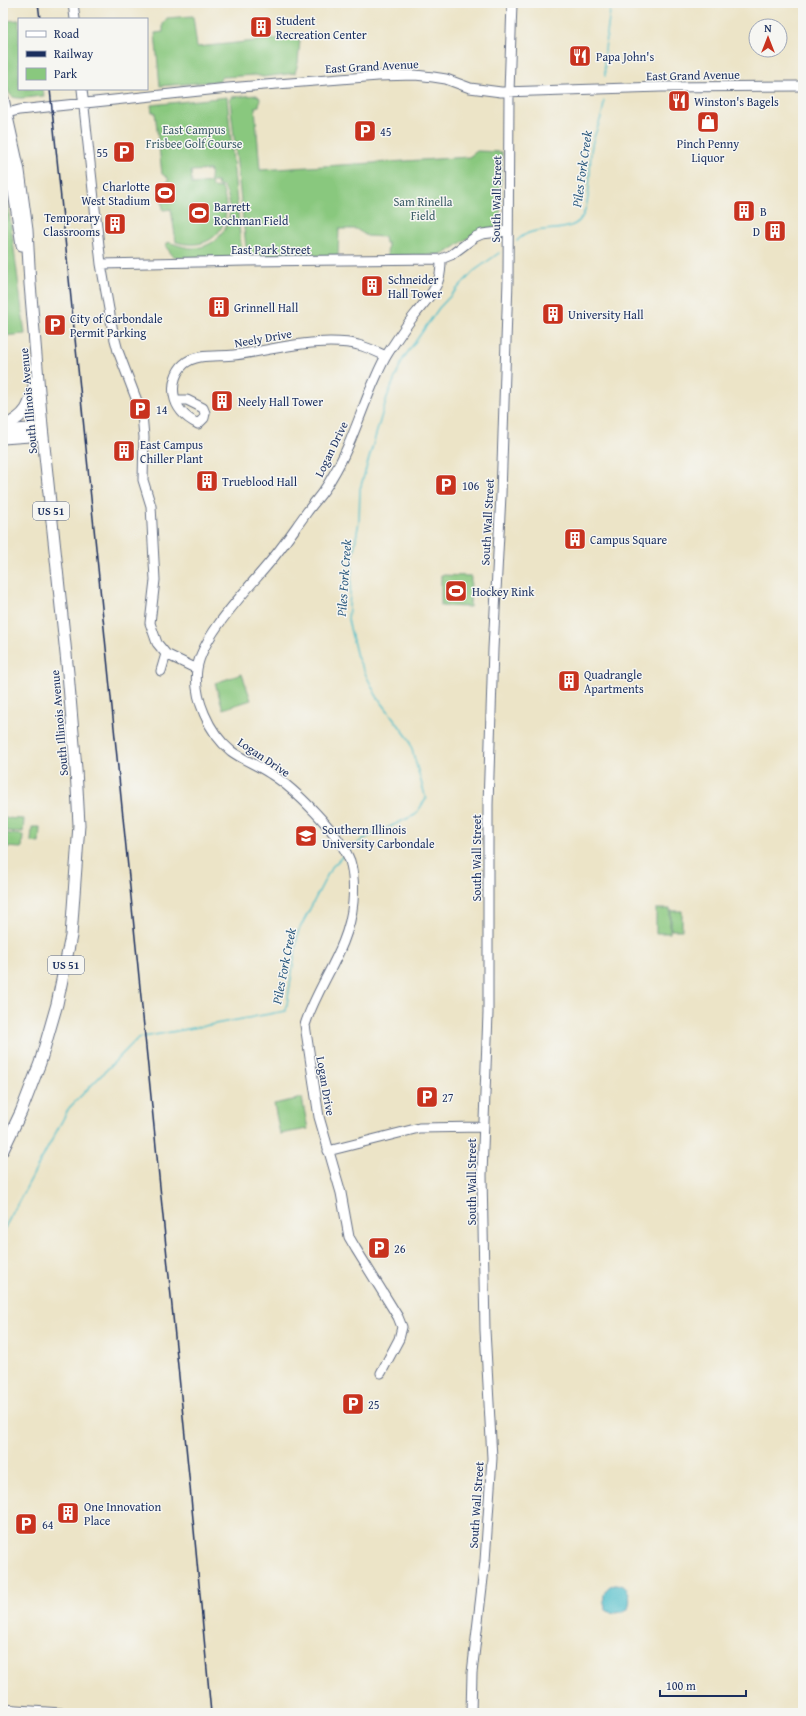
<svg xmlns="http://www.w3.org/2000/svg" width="806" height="1716" font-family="'Gentium Book Plus',serif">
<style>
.green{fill:#89c87e;stroke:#527c6e;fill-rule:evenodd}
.water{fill:#52bfcb;stroke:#367794}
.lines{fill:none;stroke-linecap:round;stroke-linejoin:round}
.stream{stroke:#52bfcb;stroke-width:1.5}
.secondary-casing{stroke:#646e83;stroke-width:11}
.highway-casing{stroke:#646e83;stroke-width:13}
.secondary{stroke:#fff;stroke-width:9}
.highway{stroke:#fff;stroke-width:11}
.rail{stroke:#1b2f5e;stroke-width:1.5}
.labels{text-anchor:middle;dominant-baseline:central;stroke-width:3;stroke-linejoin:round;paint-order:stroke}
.shield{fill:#f6f6f2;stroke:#5d6b8a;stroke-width:1}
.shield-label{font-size:11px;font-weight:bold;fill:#1b2f5e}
.poi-label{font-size:12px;fill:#1b2f5e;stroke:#f6f6f2;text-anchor:start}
.street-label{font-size:12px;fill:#1b2f5e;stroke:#f6f6f2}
.park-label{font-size:12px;fill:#3c5d68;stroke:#f6f6f2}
.water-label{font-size:13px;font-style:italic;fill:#2c5a7f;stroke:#f6f6f2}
</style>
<rect width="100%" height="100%" fill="#f6f6f2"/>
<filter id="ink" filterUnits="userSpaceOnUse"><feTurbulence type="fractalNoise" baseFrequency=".025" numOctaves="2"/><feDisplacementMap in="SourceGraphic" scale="8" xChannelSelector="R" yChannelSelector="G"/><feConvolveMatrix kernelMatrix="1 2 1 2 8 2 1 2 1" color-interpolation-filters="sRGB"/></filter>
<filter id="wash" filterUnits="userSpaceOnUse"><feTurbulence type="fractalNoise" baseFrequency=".012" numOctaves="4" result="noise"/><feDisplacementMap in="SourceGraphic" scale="16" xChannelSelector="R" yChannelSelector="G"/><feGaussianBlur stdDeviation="0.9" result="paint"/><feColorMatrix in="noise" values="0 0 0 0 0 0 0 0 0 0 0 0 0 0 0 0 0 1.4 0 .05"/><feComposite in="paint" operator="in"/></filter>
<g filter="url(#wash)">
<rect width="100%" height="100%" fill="#ece4c7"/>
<!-- green -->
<path class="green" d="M193,16l4,31 98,-10v3h5l-2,23 -3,10 -32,4 -7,-2 -32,2h-3l-1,4 -60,5 -5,-53 8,-1v-8l4,-6z
M19,20v69h24l1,7c-9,0 -23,4 -31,1 -13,-7 -10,-61 -10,-76z
M257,95l3,3 -1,8 -4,1 5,63 209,-13 8,-6 25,1 -2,71 -6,5 -16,3 -29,20 -11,4 -51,1 1,-13h-3l-1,-6 -17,-1 -11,-7h-17l-1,27h-91l-17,-156 2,-3z
M227,97l15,159 -19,2 -42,1 -8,-3 -7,-9 1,-5c9,2 17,6 27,6 32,-2 45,-37 29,-62h-5l-1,-4h-6l1,5 10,1c13,36 -8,65 -46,54l-5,-33 -8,1 -1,-10 -3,-1 -1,-8 11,-12 -7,-5 -7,-62h-3l-1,-7zM210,170l1,12 -19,2 -1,-13z
M3,179l8,46 14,109 -22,2z
M441,575l30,1 -1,31 -29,-1z
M242,674l9,26 -28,9 -8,-26z
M3,818l21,1 -1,13 -20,-1z
M32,827h8l-1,16 -8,-1z
M3,833l20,2 -1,13 -19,-1z
M656,909h14v24h-14z
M671,911h11v19h-11z
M302,1098l6,31 -28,5 -6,-30z"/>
<!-- water -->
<path class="water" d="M615,1584c14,0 17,13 13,25 -8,4 -14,6 -22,1 -4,-11 -4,-22 9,-26z"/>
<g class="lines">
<!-- stream -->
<path class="stream" d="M605,76l-1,-19 7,-54
M517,241c14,-17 41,-7 58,-17 19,-10 13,-61 17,-79 3,-15 12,-29 12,-44
M349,851l14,-12 52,-24 11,-16 -17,-60 -33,-44 -19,-38 -9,-37 5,-66 6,-32 1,-33 27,-92 16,-38 36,-51 35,-37 25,-18
M3,1231l66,-123 69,-70 148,-27 12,-79 33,-64 12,-12"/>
</g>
</g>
<g filter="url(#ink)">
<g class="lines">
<!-- secondary casing -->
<g class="secondary-casing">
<path id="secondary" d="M73,3l2,16
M82,89l19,175 12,68 5,19 24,63 2,23 -1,43 8,26 4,74 -5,43 7,20 9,11 31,15
M3,114l16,-4 209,-22 150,-12 37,-1 18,2 13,2 24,9 31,4 160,-5 142,-1
M101,264l145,-3 195,-2
M176,400h11l16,8 2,5 -1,5 -6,6c-12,-6 -22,-16 -24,-29 -2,-11 2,-24 10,-31 12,-11 35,-7 50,-9 34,-4 61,-13 96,-13 9,0 19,0 28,3 9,2 19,7 28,11
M3,430l39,-3
M3,439l40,-3
M161,671l5,-17
M328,1151l91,-23 64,-1
M381,1373l18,-34 3,-12 -4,-10 -42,-68 -7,-12 -8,-44 -22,-76 -14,-92c13,-42 44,-75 48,-123 1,-13 1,-28 -3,-41 -10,-27 -55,-72 -79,-87 -13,-9 -28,-14 -40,-23 -22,-18 -38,-54 -34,-82 5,-35 55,-84 77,-112 12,-15 22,-30 33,-45 8,-11 18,-21 24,-33 18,-29 28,-62 41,-93 5,-11 9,-22 16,-33 9,-14 18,-28 29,-41 8,-10 19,-22 22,-34 2,-6 2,-13 2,-19l10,-4 24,-18 7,-3 25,-3
M3,1709l58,4
M471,1713l1,-40 13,-112 7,-103 -7,-128 -3,-155 6,-162v-208l5,-156 8,-154 7,-215 1,-188 3,-89"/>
</g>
<!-- highway casing -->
<g class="highway-casing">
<path id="highway" d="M3,99l16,72 8,59 3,54 12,143 26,246 8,96 3,56 -8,111 -14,68 -17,59 -19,49 -18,38
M3,144l11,48 8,53
M3,427c24,-12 27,-20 32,-46"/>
</g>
<!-- secondary -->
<use href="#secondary" class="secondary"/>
<!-- highway -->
<use href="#highway" class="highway"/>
<!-- rail -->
<path class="rail" d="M38,3l2,16
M50,89l139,1387 22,237"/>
</g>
</g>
<!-- icons -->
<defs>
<g id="building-square" transform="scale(1.15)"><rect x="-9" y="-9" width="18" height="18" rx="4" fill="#c8321e" stroke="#f6f6f2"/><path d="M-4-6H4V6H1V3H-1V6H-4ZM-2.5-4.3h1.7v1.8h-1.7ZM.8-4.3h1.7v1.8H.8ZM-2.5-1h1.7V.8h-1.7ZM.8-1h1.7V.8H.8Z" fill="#fff"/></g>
<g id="restaurant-square" transform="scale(1.15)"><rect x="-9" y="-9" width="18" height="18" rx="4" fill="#c8321e" stroke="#f6f6f2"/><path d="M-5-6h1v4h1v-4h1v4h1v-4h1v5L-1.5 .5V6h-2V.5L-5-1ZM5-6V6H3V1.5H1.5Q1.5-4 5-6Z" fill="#fff"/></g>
<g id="shop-square" transform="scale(1.15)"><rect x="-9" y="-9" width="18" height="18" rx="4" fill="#c8321e" stroke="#f6f6f2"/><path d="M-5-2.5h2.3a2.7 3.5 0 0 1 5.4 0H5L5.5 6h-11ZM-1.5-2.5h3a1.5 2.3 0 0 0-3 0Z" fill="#fff"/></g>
<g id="parking-square" transform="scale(1.15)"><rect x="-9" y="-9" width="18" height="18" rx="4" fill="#c8321e" stroke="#f6f6f2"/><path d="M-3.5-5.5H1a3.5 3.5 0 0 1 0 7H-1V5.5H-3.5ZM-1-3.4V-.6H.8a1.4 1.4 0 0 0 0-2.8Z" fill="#fff"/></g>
<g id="stadium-square" transform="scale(1.15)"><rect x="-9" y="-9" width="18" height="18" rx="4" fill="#c8321e" stroke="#f6f6f2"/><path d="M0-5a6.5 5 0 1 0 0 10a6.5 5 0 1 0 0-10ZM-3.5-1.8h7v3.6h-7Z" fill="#fff"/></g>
<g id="university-square" transform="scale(1.15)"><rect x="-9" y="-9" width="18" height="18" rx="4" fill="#c8321e" stroke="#f6f6f2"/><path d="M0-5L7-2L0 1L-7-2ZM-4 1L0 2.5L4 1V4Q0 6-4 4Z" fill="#fff"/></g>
</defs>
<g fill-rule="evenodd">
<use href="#building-square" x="261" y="27"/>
<use href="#restaurant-square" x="580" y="56"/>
<use href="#restaurant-square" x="679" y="101"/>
<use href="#shop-square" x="708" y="122"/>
<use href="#parking-square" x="365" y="131"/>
<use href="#parking-square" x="124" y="152"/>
<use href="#stadium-square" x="165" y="193"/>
<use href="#building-square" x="744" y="211"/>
<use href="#stadium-square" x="199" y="213"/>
<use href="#building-square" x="115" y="224"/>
<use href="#building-square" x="775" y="231"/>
<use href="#building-square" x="372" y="286"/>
<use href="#building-square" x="219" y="307"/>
<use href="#building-square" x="553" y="314"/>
<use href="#parking-square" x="55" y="325"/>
<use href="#building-square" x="222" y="401"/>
<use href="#parking-square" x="140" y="409"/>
<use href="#building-square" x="124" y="451"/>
<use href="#building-square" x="207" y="481"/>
<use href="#parking-square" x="446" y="485"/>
<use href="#building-square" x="575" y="539"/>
<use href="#stadium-square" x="456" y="591"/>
<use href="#building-square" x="569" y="681"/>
<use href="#university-square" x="306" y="836"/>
<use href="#parking-square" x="427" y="1097"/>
<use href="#parking-square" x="379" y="1248"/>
<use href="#parking-square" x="353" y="1404"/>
<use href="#building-square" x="68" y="1513"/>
<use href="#parking-square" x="26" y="1524"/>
</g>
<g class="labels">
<!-- shield labels -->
<g class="shield">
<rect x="33" y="502" width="36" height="18" rx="3"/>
<rect x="48" y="956" width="36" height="18" rx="3"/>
</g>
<g class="shield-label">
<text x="51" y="511">US 51</text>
<text x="66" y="965">US 51</text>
</g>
<!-- poi labels -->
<g class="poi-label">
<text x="276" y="20">Student<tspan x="276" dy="14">Recreation Center</tspan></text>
<text x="596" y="56">Papa John's</text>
<text x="694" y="101">Winston's Bagels</text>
<text x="380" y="131">45</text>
<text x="708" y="143" text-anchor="middle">Pinch Penny<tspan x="708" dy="14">Liquor</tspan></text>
<text x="108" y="152" text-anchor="end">55</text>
<text x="150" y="186" text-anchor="end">Charlotte<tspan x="150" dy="14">West Stadium</tspan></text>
<text x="214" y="206">Barrett<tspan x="214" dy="14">Rochman Field</tspan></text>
<text x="760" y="211">B</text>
<text x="100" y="217" text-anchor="end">Temporary<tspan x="100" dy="14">Classrooms</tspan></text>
<text x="760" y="231" text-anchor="end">D</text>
<text x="388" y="279">Schneider<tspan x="388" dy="14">Hall Tower</tspan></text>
<text x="234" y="307">Grinnell Hall</text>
<text x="568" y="314">University Hall</text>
<text x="70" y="318">City of Carbondale<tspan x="70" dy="14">Permit Parking</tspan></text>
<text x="238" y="401">Neely Hall Tower</text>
<text x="156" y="409">14</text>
<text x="140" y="444">East Campus<tspan x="140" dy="14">Chiller Plant</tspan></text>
<text x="222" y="481">Trueblood Hall</text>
<text x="462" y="485">106</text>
<text x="590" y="539">Campus Square</text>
<text x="472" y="591">Hockey Rink</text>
<text x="584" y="674">Quadrangle<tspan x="584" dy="14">Apartments</tspan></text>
<text x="322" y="829">Southern Illinois<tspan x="322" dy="14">University Carbondale</tspan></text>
<text x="442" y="1097">27</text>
<text x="394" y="1248">26</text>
<text x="368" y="1404">25</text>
<text x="84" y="1506">One Innovation<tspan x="84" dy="14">Place</tspan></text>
<text x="42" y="1524">64</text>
</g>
<!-- street labels -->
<g class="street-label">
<text transform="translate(372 66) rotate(-3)">East Grand Avenue</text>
<text transform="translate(693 75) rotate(-1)">East Grand Avenue</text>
<text transform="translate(496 199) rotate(-89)">South Wall Street</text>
<text x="271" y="249">East Park Street</text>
<text transform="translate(263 338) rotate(-10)">Neely Drive</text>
<text transform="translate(28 401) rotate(-95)">South Illinois Avenue</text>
<text transform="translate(331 449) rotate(-64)">Logan Drive</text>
<text transform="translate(487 522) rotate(-87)">South Wall Street</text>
<text transform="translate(59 723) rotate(-95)">South Illinois Avenue</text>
<text transform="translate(264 757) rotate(34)">Logan Drive</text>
<text transform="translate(476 858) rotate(-90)">South Wall Street</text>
<text transform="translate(326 1086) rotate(80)">Logan Drive</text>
<text transform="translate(471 1182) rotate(-90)">South Wall Street</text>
<text transform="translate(476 1505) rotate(-86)">South Wall Street</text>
</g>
<!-- park labels -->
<g class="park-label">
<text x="194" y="129">East Campus<tspan x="194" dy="14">Frisbee Golf Course</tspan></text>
<text x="423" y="201">Sam Rinella<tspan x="423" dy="14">Field</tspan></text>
</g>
<!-- water labels -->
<g class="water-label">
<text transform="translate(582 169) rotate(-82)">Piles Fork Creek</text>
<text transform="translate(344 578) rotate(-86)">Piles Fork Creek</text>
<text transform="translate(284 966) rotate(-79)">Piles Fork Creek</text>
</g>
</g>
<!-- margin -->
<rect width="806" height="1716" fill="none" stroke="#f6f6f2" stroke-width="16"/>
<!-- legend -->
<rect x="18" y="18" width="130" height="72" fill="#f6f6f2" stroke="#9ea6b7"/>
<rect x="26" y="31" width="20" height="6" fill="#ffffff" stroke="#9ea6b7"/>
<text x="54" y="38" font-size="12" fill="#1b2f5e">Road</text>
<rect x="26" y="51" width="20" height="6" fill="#1b2f5e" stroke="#9ea6b7"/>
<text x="54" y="58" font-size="12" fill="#1b2f5e">Railway</text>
<rect x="26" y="68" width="20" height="12" fill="#89c87e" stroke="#9ea6b7"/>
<text x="54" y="78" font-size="12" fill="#1b2f5e">Park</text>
<!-- north arrow -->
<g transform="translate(768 38)"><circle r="19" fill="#f6f6f2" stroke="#9ea6b7"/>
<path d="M0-3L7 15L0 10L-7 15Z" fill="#c8321e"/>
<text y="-6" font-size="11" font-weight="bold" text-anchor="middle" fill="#1b2f5e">N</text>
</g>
<!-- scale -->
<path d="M660 1690v6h86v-6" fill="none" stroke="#1b2f5e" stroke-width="2"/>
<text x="666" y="1690" font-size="12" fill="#1b2f5e" stroke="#f6f6f2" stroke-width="3" paint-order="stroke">100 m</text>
</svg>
